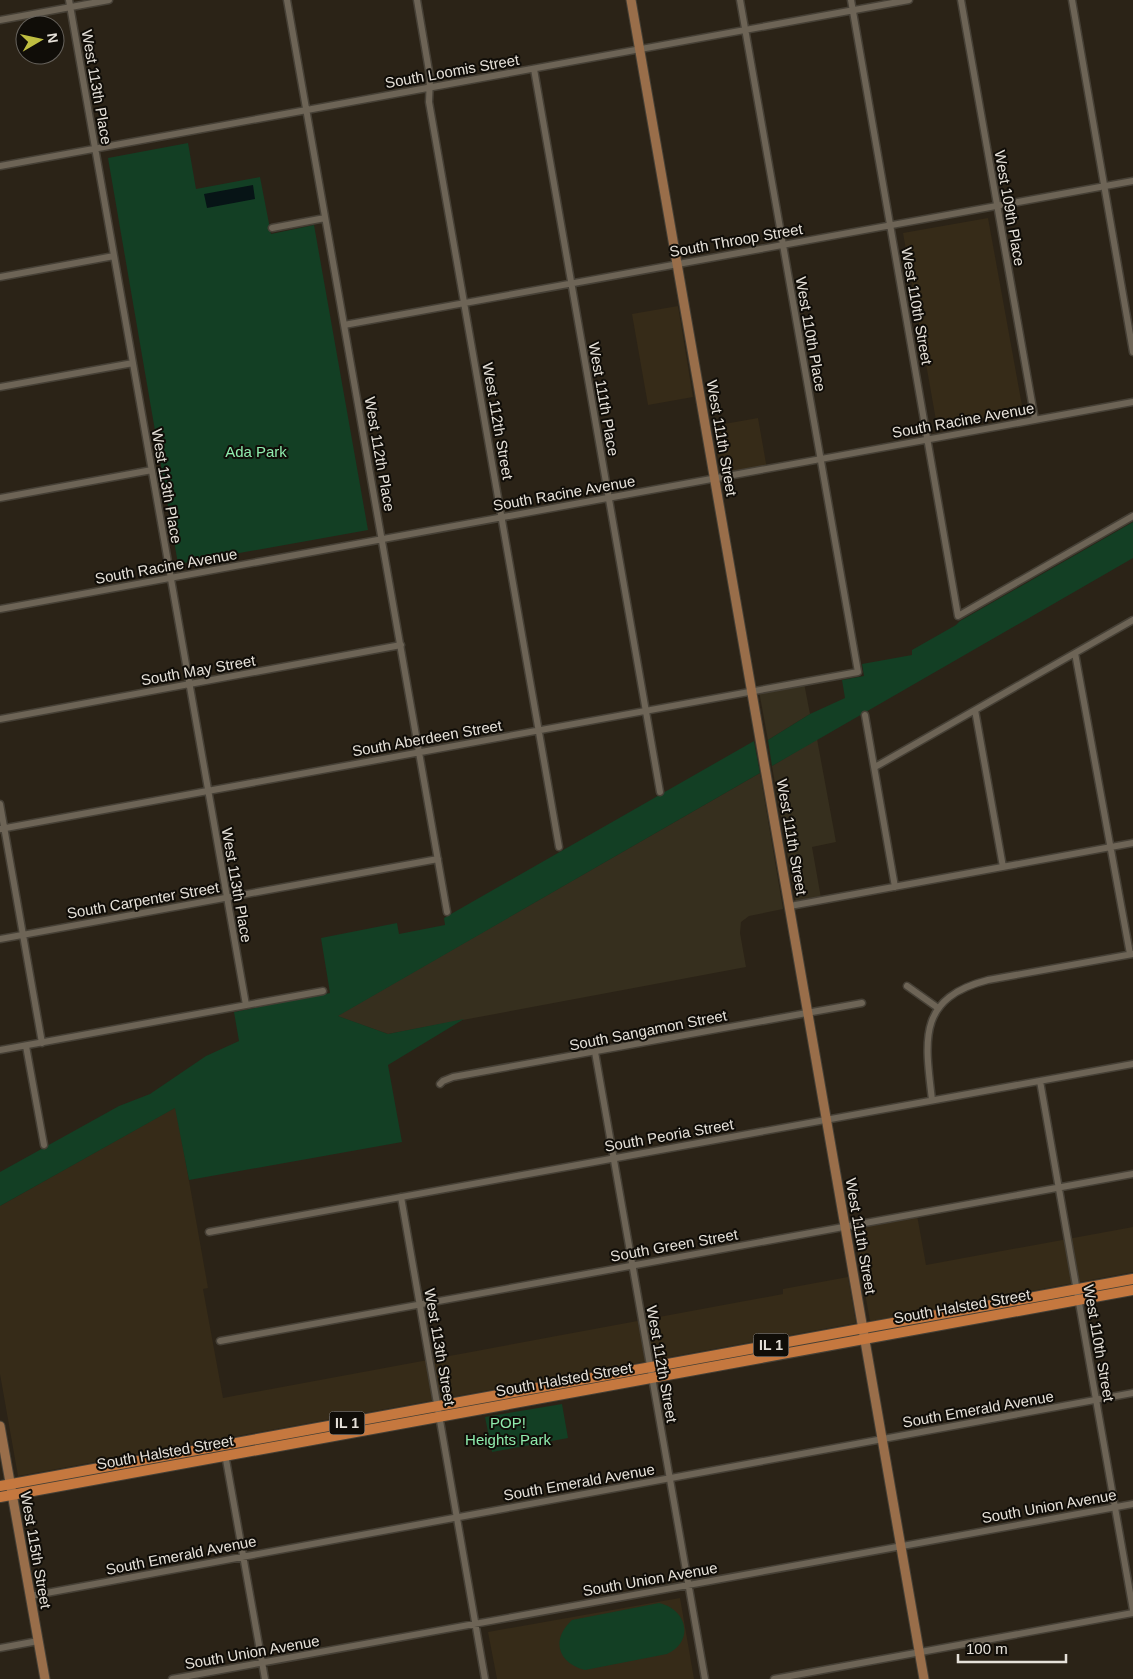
<svg xmlns="http://www.w3.org/2000/svg" width="1133" height="1679" font-family="Helvetica,sans-serif">
<style>
.built{fill:#362b18}
.industrial{fill:#362f1e}
.green{fill:#133f24}
.water{fill:#071416}
.lines{fill:none;stroke-linecap:round;stroke-linejoin:round}
.street-casing{stroke:#464036;stroke-width:9}
.secondary-casing{stroke:#464036;stroke-width:11}
.primary-casing{stroke:#464036;stroke-width:12}
.street{stroke:#6d6456;stroke-width:6}
.secondary{stroke:#996e4a;stroke-width:9}
.primary{stroke:#c5783f;stroke-width:10}
.labels{text-anchor:middle;dominant-baseline:central;stroke-width:4;stroke-linejoin:round;paint-order:stroke}
.shield{fill:#100d08;stroke:#a6a19a;stroke-width:1}
.shield-label{font-size:14px;font-weight:bold;fill:#e6e1d9}
.street-label{font-size:15px;fill:#e6e1d9;stroke:#100d08}
.park-label{font-size:15px;fill:#8fecad;stroke:#100d08}
</style>
<rect width="100%" height="100%" fill="#2b2317"/>
<!-- built -->
<path class="built" d="M988,218l35,193 -86,15 -34,-193z
M678,306l15,91 -45,8 -16,-91z
M758,418l9,51 -45,8 -9,-51z
M176,1107l32,181 -5,1 20,109 560,-104v-5l65,-12 8,46 -838,153 -18,-102v-168z
M917,1215l9,50 207,-38v45l-263,49 -17,-95z
M680,1598l14,81h-197l-9,-47z"/>
<!-- industrial -->
<path class="industrial" d="M804,683l6,31 -42,26 -9,-49z
M817,739l19,103 -24,5 9,51 -25,5 -24,-137z
M760,773l23,136 -34,7 -8,6 -1,11 6,34 -358,67 -51,-18z"/>
<!-- green -->
<path class="green" d="M188,143l8,46 64,-12 11,57 43,-9 54,305 -190,34 -70,-406z
M1133,522v36l-361,208 -4,-26 42,-26 35,-16 -3,-18 22,-4 -2,-12 50,-9v-5l44,-25 4,-4z
M754,741l6,32 -422,243 50,18 76,-15 -76,46 14,77 -213,38 -14,-72 -175,98v-34l119,-66 31,-12 56,-38 33,-15 -5,-29 96,-19 -9,-55 76,-15 2,11 46,-9 -1,-7z
M562,1404l6,34 -76,14 -7,-35z
M659,1603c28,6 36,38 8,51l-82,16c-28,-7 -34,-31 -13,-50z"/>
<!-- water -->
<path class="water" d="M253,185l2,14 -48,9 -3,-14z"/>
<g class="lines">
<!-- street casing -->
<g class="street-casing">
<path id="street" d="M69,0l177,1005
M287,0l160,912
M417,0l13,77 -1,25 130,745
M851,0l107,616 175,-100
M961,0l74,420
M1072,0l61,352
M0,20l109,-20
M534,69l126,723
M0,166l909,-166
M272,228l53,-10
M0,277l114,-21
M344,325l789,-144
M0,387l133,-24
M0,498l152,-28
M0,609l1133,-207
M1075,653l55,301
M975,710l28,157
M865,715l30,172
M0,719l401,-74
M875,767l258,-147
M0,804l42,239
M0,829l858,-157 -118,-672
M790,906l343,-63
M0,939l438,-80
M907,986l31,22
M26,1046l18,99
M0,1050l323,-59
M595,1052l110,627
M1040,1081l93,529
M440,1084l3,-3 10,-4 409,-74
M932,1100c-7,-60 -15,-102 56,-120l145,-26
M401,1197l84,482
M209,1232l924,-168
M220,1341l913,-167
M225,1454l40,225
M30,1596l1103,-203
M0,1648l38,-7
M172,1679l961,-175
M774,1679l359,-66"/>
</g>
<!-- secondary casing -->
<g class="secondary-casing">
<path id="secondary" d="M631,0l293,1679
M0,1426l45,253"/>
</g>
<!-- primary casing -->
<g class="primary-casing">
<path id="primary" d="M0,1486l1133,-207
M0,1497l1133,-207"/>
</g>
<!-- street -->
<use href="#street" class="street"/>
<!-- secondary -->
<use href="#secondary" class="secondary"/>
<!-- primary -->
<use href="#primary" class="primary"/>
</g>
<g class="labels">
<!-- shield labels -->
<g class="shield">
<rect x="753.5" y="1333.5" width="35" height="23" rx="4"/>
<rect x="329.5" y="1411.5" width="35" height="23" rx="4"/>
</g>
<g class="shield-label">
<text x="771" y="1345">IL 1</text>
<text x="347" y="1423">IL 1</text>
</g>
<!-- street labels -->
<g class="street-label">
<text transform="translate(452 71) rotate(-10)">South Loomis Street</text>
<text transform="translate(97 87) rotate(80)">West 113th Place</text>
<text transform="translate(1010 208) rotate(80)">West 109th Place</text>
<text transform="translate(736 240) rotate(-10)">South Throop Street</text>
<text transform="translate(917 306) rotate(80)">West 110th Street</text>
<text transform="translate(811 334) rotate(80)">West 110th Place</text>
<text transform="translate(604 399) rotate(80)">West 111th Place</text>
<text transform="translate(963 420) rotate(-10)">South Racine Avenue</text>
<text transform="translate(498 421) rotate(80)">West 112th Street</text>
<text transform="translate(722 438) rotate(80)">West 111th Street</text>
<text transform="translate(380 454) rotate(80)">West 112th Place</text>
<text transform="translate(167 486) rotate(80)">West 113th Place</text>
<text transform="translate(564 493) rotate(-10)">South Racine Avenue</text>
<text transform="translate(166 566) rotate(-10)">South Racine Avenue</text>
<text transform="translate(198 670) rotate(-10)">South May Street</text>
<text transform="translate(427 738) rotate(-10)">South Aberdeen Street</text>
<text transform="translate(792 837) rotate(80)">West 111th Street</text>
<text transform="translate(237 885) rotate(80)">West 113th Place</text>
<text transform="translate(143 900) rotate(-10)">South Carpenter Street</text>
<text transform="translate(648 1030) rotate(-11)">South Sangamon Street</text>
<text transform="translate(669 1135) rotate(-10)">South Peoria Street</text>
<text transform="translate(861 1236) rotate(80)">West 111th Street</text>
<text transform="translate(674 1245) rotate(-10)">South Green Street</text>
<text transform="translate(962 1306) rotate(-10)">South Halsted Street</text>
<text transform="translate(1099 1343) rotate(80)">West 110th Street</text>
<text transform="translate(440 1347) rotate(80)">West 113th Street</text>
<text transform="translate(662 1364) rotate(80)">West 112th Street</text>
<text transform="translate(564 1379) rotate(-10)">South Halsted Street</text>
<text transform="translate(978 1409) rotate(-10)">South Emerald Avenue</text>
<text transform="translate(165 1452) rotate(-10)">South Halsted Street</text>
<text transform="translate(579 1482) rotate(-10)">South Emerald Avenue</text>
<text transform="translate(1049 1506) rotate(-10)">South Union Avenue</text>
<text transform="translate(36 1550) rotate(80)">West 115th Street</text>
<text transform="translate(181 1555) rotate(-11)">South Emerald Avenue</text>
<text transform="translate(650 1579) rotate(-10)">South Union Avenue</text>
<text transform="translate(252 1652) rotate(-10)">South Union Avenue</text>
</g>
<!-- park labels -->
<g class="park-label">
<text x="256" y="451">Ada Park</text>
<text x="508" y="1422">POP!<tspan x="508" dy="17">Heights Park</tspan></text>
</g>
</g>
<!-- north arrow -->
<g transform="translate(40 40) rotate(81)"><circle r="24" fill="#100d08" stroke="#66625c"/>
<path d="M0-4L9 19L0 12L-9 19Z" fill="#bfbe41"/>
<text y="-8" font-size="14" font-weight="bold" text-anchor="middle" fill="#e6e1d9">N</text>
</g>
<!-- scale -->
<path d="M958 1654v8h108v-8" fill="none" stroke="#e6e1d9" stroke-width="2.5"/>
<text x="966" y="1654" font-size="15" fill="#e6e1d9" stroke="#100d08" stroke-width="4" paint-order="stroke">100 m</text>
</svg>
